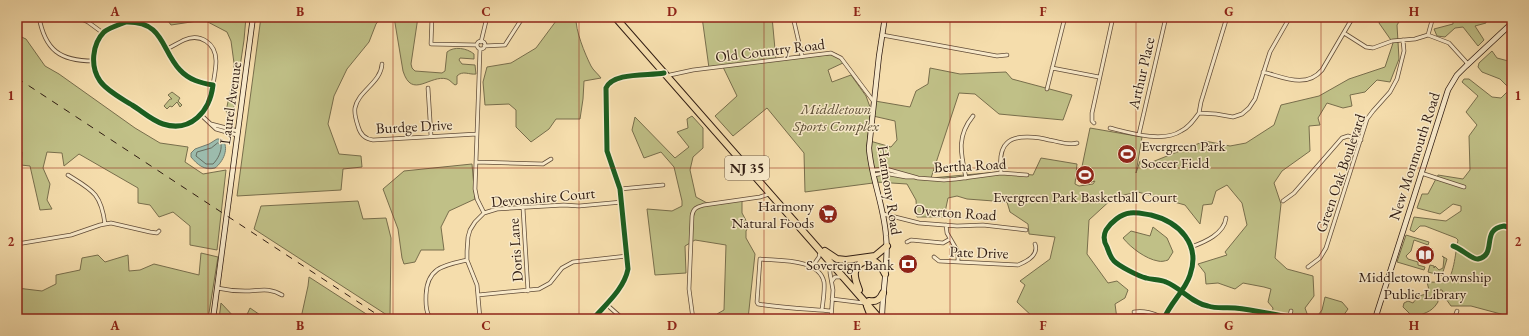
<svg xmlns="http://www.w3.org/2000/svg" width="1529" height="336" font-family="'EB Garamond',serif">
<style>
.green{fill:#c0c087;stroke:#786e4c}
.water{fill:#9cbbac;stroke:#717b6e}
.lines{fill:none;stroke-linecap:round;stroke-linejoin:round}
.shore{stroke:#666c5f;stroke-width:1}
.street-casing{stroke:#614c38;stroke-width:4.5}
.secondary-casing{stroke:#301c12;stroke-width:6}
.highway-casing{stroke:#301c12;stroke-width:8}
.street{stroke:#f8e9c9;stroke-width:3}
.secondary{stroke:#f8e9c9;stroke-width:4.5}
.highway{stroke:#f5ddac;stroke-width:6}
.rail{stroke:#301c12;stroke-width:1;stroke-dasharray:7 7;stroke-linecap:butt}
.cycleway-casing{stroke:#f8e9c9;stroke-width:8}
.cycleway{stroke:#1b5e20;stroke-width:5}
.grid{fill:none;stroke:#8f2418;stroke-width:1;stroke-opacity:0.55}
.labels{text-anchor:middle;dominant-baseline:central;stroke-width:3;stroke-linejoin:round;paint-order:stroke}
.shield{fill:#f8e9c9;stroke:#6c5a49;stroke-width:1}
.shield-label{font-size:14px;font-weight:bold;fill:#301c12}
.street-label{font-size:15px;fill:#301c12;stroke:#f8e9c9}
.park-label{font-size:15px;font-style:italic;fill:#5b4d35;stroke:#f8e9c9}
.poi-label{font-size:15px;fill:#301c12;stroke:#f8e9c9}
.neatline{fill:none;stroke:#8f2418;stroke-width:1.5}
.grid-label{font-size:13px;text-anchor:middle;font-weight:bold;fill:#8f2418}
</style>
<rect width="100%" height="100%" fill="#f5ddac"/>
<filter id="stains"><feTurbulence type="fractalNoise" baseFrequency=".005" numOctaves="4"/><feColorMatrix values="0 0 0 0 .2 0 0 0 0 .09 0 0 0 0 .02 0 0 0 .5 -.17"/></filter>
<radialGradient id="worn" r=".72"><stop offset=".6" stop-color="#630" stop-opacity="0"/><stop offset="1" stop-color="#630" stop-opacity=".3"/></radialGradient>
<!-- green -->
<path class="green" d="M165,17h81l-2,23 -11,74 -5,1 -2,-4 7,-32 1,-16 -3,-22 -4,-9 -23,-12 -33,5z
M261,17h121l-6,7 -7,18 -22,27 -13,27 -6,28 11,30 22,2 1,11 -19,2 -2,21 -104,6z
M394,17h24l-7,47 1,4 3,3 27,2 3,-2 2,-19c7,-6 20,-4 27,2v5l-14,-1 -1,2 3,4 13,1 1,9c-7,1 -13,-4 -19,2v8l-2,1c-3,-2 -5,-5 -8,-6 -17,-5 -35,21 -44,-8z
M559,17h17c-1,13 9,37 15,49 2,4 7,8 10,12l-17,3 -1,18 -3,20h-24l-7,10 -18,13 -15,-15v-17l-7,-6 -24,1 -2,-23 4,-15 24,-4 25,-15z
M702,17h70l4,43 61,-6 8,8 -17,8 4,12 19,-7 15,21 4,11v9l-3,30 6,37 -68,9 -1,-39 -37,-45 -34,28 -18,-20 22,-20 -14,-29 -14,1z
M1380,17h22l-5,8 2,34 -9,23 -13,-2 -12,12 -15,3 2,11 -9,2 -16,-5 -9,15 2,7 -11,1 1,25 -28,20 -8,12 7,21 -6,54 12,11 26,7 1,20 -9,12 4,11h-38l2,-11 -5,-6 3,-13 -7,-2 -21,-4 -8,6 -17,-6 -12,1 -1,-11 -7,-9 29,-9 -2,-3 22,-27 -5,-22 -15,-18 -11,6 -4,13 -9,1 -3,19 -15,-19 -47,-13 -24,5 -25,23 -2,34 21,29 9,-2 11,9 -3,8 -10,6 2,15h-82l-18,-17 8,-17 -5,-4 30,-22 5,-22 -26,-3 -1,-10 -18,-12 -3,-10 -40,-3 -10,-3 -9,2 -4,19h-27l-1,-17 -9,-16 -31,-2 -6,-33v-8l21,6 6,-7 -2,-19 -22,-5 2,-15 35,6 6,-16 12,-7 2,-16 30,6 46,-2 6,7 60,16 -9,25 -64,-6 -24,-20 -16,-1 -28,85 67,-6 35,3 8,-17 36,6 -2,20 4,2 14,-2 2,-3 -6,2 -10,-2 11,-53 52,9 -6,36 4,-12 12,1 53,-21 25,5 16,-3 28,-18 7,-20 38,-9 30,-17 36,-12 8,-24 -14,-20z
M1453,17h33v6l-11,3 9,14 -6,6 -15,-19 -8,1 -10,9 -8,-1 -3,-7 19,-5z
M17,35l9,4 19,27 14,8 76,54 25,15 28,4 -3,15 18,12 23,-4 -9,80 -27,-5v-19l-17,-14 -14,5 -9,-12 -12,-2v-15l-59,-34 -15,12 -2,-13 -15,-1 -4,16 7,16 -3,16 5,9 -12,1 -10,-44 -9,-1 1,-13 -5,-5z
M1492,51l5,7 15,4v255l-41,-11h-20l-5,-7 -4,-9h-2l-3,4 1,8c-8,13 -15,9 -22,17h-10l4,-2v-3l-7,-7 1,-4 4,-2 5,2 5,-7 9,-2 2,-4 -2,-8c6,0 14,1 20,-2 7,-4 9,-32 11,-40l-2,-2 -31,-12h-5l-6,6 -4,-2 4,-13 32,4 15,-10v-5l-8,-2 -13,10 -23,-6 5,-14h6l10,-19 25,4 7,-9 -1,-34 8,-11 -11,-13 12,-16 -16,-14 2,-3h5l23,18 9,1 9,-9 -10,-10 -18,-7 -4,-5 1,-4z
M172,92l8,6 -2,3 4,4 -2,2 -3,-5 -5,5 -2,-1 -3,3 -3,-3 6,-7h2l-4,-4z
M692,116l11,12v20l-10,9 -3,13 6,27 11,6 35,-3v13l7,13 -3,5v7l9,16 -7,65h-32l1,-5 7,-4 2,-65 -31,-5 -10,6 1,27 -31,2 -8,-66 25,2 10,-5v-5l-8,-34 -13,-15 -17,6 -12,-28 3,-13 40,41 14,-11 -12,-15 11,-4 -1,-9z
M472,164l3,35 -26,12 -8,16 3,23h-23l-6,12 -11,2 -2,-6 -4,-29 -15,-40 21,-18z
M358,201l5,18 23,-1 5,20 -1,79 -136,-88 7,-23z
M1153,227l14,11 6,14 -5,8c-3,1 -7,2 -10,1 -12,-2 -27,-13 -35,-23l8,-7 19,5z
M1406,235l23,7 -1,3 -14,-5 -3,11 -5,5 2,3 10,3v3l7,2 -1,3 -27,-8z
M201,253l17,4 -10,62h-191v-31l25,3 14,-7v-9l24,-5 2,-12 16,-3 7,7 23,-7 1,16 11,-1 14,-6 45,11z
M1442,256l5,3 -5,16h-3l-11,-3 2,-7 4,1v2l1,-2 4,4 4,-2 1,-10z
M309,277l65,42h-76l3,-1 7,-32z
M1325,297l17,5 6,7 -7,10h-26l7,-9z
M221,303l15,16h-17z
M250,308l16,11h-21z"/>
<!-- water -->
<path class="water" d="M217,139h5c8,9 1,23 -7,29 -11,3 -18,-4 -24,-11v-4l4,-4 14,-5z"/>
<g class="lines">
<!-- shore -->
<path class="shore" d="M218,143l3,1c1,7 -3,15 -8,20h-7l-10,-8 1,-4 14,-4z"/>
<!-- street casing -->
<g class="street-casing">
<path id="street" d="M39,17c6,33 21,44 54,44
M78,17l10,5 15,11
M432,17l-1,27 46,1
M793,17l9,39
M17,18l17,-1
M126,22c38,-1 35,28 54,48 9,10 21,13 33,15 -3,26 -22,48 -50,39 -12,-4 -21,-13 -31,-19 -11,-7 -25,-14 -32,-24 -10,-14 -8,-37 4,-49 6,-5 15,-7 22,-10z
M1344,33l22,14 7,1 19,-7 23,-2 13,-4 21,8 19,21
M882,35l115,21 10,-1
M1428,35l5,-18
M477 45a4 4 0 1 1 8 0a4 4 0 1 1-8 0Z
M481,42l6,-25
M484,46l21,-1 18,-28
M167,49c6,-3 11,-6 17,-9 16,-7 32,3 32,21 0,8 -2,17 -3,24
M480,49l-5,140 2,10 7,14
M382,64c-1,19 -24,27 -27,44 -1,6 1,12 3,18 2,8 7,13 15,14l104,-6
M1052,68l47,9
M1263,72c20,5 43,17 59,-2l31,-53
M670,75l23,-5 138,-17 10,5 33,44
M428,88l3,48
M1047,89l18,-72
M1199,113l2,-11 26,-85
M201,115l15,14 21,6
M1094,123l-2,-2v-8l21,-96
M211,124l27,7
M1110,128c20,5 53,15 71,3 8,-4 13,-11 18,-18l17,1 17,3 9,-3 7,-6 6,-9 15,-47 20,-35
M1139,134l27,-117
M476,162l67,2 8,-5
M873,170l13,-1 32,9 26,2 12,-1 45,-6 26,2
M1001,173c-1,-9 -1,-24 6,-30 8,-9 32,-6 42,-3 9,1 19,6 28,3
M1421,173l43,14
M68,175c24,15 33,18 37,49
M874,175l10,-2 22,4h8
M966,178c-5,-24 -10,-41 7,-62
M620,189l43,-4
M1283,201l11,-8 48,-55 6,-2 13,4
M523,208l5,83
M883,214l36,9 38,3 26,-1 43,5
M946,225l1,8 11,19v10
M907,242l4,-2 32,3 7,-4
M17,244l54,-9 29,-10 11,-2 39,9 7,1 2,-2
M1191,247c14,-5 33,-13 35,-29
M17,250l2,12 -2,11
M934,257l5,4 79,4c10,-4 21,-10 17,-21
M830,263v10l3,17 -2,29
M812,267l7,-10 1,-5
M1308,267l12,-9 6,-10 41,-129 6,-8 17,-19 7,-13 7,-28 -1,-11
M17,280l1,1
M832,281l3,-4h6
M217,288c9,2 18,3 28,3 14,0 24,-4 37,4
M478,295l61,-6 11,-6 12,-15 11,-6 54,-6
M832,299l32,4
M606,304l17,15
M822,310c1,-9 3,-20 2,-28 -5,-24 -46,-21 -64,-23l-3,43 1,2c24,4 49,5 73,7
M1134,312c11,-2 20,2 30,6
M429,316c-4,-7 -3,-14 -3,-21 1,-28 19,-30 41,-35
M480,319l-3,-34 -10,-25v-9l1,-14 2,-7 5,-8 9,-9 13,-4 67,-4 15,1 43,-4
M593,319c13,-15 31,-30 35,-50l-8,-80 -13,-38 -1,-63c8,-17 42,-12 58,-15
M693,319l-4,-30 3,-73c1,-8 5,-9 12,-11l56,-8 9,-3
M1164,319c6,-16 21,-28 26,-44 11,-31 -11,-53 -39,-60 -7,-1 -14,-3 -21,-2 -9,1 -19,9 -24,17 -3,6 -2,12 1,17 2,5 3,10 7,14 5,5 24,15 32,17 6,2 14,1 20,4 15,6 26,21 42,24 9,3 18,1 27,2 18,2 36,6 54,9
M1289,319l2,-8
M1454,319l3,-8"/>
</g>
<!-- secondary casing -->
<g class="secondary-casing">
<path id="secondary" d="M213,319l40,-302
M882,319c0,-28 7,-56 4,-83 -2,-30 -15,-59 -17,-88l10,-92 6,-39
M1375,319l73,-229 9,-15 9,-9 46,-43"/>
</g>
<!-- highway casing -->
<g class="highway-casing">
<path id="highway" d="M615,17l265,302
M825,251l12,8 9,1 29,-4 12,-10
M859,290c-2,-6 -5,-12 -4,-18 2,-10 15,-15 23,-8 3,2 5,6 7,10
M869,301c7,1 11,-1 14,-8
M867,306l5,13"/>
</g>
<!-- street -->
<use href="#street" class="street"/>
<!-- secondary -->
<use href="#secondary" class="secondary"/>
<!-- highway -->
<use href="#highway" class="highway"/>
<!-- rail -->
<path class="rail" d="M17,78l367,241"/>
<!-- cycleway casing -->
<g class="cycleway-casing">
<path id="cycleway" d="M126,22c38,-1 35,28 54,48 9,10 21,13 33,15 -3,26 -22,48 -50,39 -12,-4 -21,-13 -31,-19 -11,-7 -25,-14 -32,-24 -10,-14 -8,-37 4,-49 6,-5 15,-7 22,-10z
M1453,246c8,2 19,14 25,13 20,-4 2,-30 26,-33l8,2
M593,319c13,-15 31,-30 35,-50l-8,-80 -13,-38 -1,-63c7,-16 42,-12 58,-15
M1164,319c6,-16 21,-28 26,-44 11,-31 -11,-53 -39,-60 -7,-1 -14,-3 -21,-2 -9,1 -19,9 -24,17 -3,6 -2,12 1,17 2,5 3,10 7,14 5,5 24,15 32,17 6,2 14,1 20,4 15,6 26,21 42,24 9,3 18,1 27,2 18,2 36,6 54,9"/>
</g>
<!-- cycleway -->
<use href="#cycleway" class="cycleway"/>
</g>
<!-- grid -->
<path class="grid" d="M208,17v302M393,17v302M579,17v302M764,17v302M950,17v302M1136,17v302M1321,17v302M17,168h1495"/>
<!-- icons -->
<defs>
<g id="stadium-disc" transform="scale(1)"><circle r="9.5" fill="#8f2418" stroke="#f8e9c9"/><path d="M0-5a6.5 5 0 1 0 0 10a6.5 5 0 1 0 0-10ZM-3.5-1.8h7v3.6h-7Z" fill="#fff"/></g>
<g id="supermarket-disc" transform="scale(1)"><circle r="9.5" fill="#8f2418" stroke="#f8e9c9"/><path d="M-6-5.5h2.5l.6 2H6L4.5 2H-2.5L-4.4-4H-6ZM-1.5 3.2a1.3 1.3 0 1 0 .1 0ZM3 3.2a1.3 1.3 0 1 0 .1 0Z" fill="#fff"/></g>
<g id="library-disc" transform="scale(1)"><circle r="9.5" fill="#8f2418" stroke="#f8e9c9"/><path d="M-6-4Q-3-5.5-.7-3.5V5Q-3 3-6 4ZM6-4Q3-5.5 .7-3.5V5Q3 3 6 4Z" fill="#fff"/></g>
<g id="bank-disc" transform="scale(1)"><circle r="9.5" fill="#8f2418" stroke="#f8e9c9"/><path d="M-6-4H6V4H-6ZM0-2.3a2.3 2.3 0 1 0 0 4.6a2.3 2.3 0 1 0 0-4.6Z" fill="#fff"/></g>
</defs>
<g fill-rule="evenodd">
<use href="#stadium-disc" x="1127" y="154"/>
<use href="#stadium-disc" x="1085" y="175"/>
<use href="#supermarket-disc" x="828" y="214"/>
<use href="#library-disc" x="1425" y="255"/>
<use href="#bank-disc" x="908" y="264"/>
</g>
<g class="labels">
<!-- shield labels -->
<rect class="shield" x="725" y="156" width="44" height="24" rx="3"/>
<g class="shield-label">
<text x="747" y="168">NJ 35</text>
</g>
<!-- street labels -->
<g class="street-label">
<text transform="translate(770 50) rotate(-7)">Old Country Road</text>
<text transform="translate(1141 73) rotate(-77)">Arthur Place</text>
<text transform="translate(230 103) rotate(-82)">Laurel Avenue</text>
<text transform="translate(414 126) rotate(-3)">Burdge Drive</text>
<text transform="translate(1414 156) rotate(-72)">New Monmouth Road</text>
<text transform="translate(970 165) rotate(-3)">Bertha Road</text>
<text transform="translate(1340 173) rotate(-71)">Green Oak Boulevard</text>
<text transform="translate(890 190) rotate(81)">Harmony Road</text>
<text transform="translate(543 197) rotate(-5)">Devonshire Court</text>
<text transform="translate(955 212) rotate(4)">Overton Road</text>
<text transform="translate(515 250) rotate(-94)">Doris Lane</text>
<text transform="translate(979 252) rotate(2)">Pate Drive</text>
</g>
<!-- park labels -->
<g class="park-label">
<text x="836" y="108">Middletown<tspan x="836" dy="17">Sports Complex</tspan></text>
</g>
<!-- poi labels -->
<g class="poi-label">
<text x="1141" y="145" text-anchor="start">Evergreen Park<tspan x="1141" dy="17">Soccer Field</tspan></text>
<text x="1085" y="196">Evergreen Park Basketball Court</text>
<text x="814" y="205" text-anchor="end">Harmony<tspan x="814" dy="17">Natural Foods</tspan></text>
<text x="894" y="264" text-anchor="end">Sovereign Bank</text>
<text x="1425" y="276">Middletown Township<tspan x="1425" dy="17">Public Library</tspan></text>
</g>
</g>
<!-- margin -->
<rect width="1529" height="336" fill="none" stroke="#f5ddac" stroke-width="44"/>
<rect x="22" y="22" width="1485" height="292" class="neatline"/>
<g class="grid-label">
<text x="115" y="16">A</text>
<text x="300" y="16">B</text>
<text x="486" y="16">C</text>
<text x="672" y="16">D</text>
<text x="857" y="16">E</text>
<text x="1043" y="16">F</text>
<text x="1229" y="16">G</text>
<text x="1414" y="16">H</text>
<text x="11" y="100">1</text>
<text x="1518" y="100">1</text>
<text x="11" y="246">2</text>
<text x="1518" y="246">2</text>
<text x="115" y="330">A</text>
<text x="300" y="330">B</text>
<text x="486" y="330">C</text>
<text x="672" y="330">D</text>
<text x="857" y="330">E</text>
<text x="1043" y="330">F</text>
<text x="1229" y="330">G</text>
<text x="1414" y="330">H</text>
</g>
<rect width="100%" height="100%" filter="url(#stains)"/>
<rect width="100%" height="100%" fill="url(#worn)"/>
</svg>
